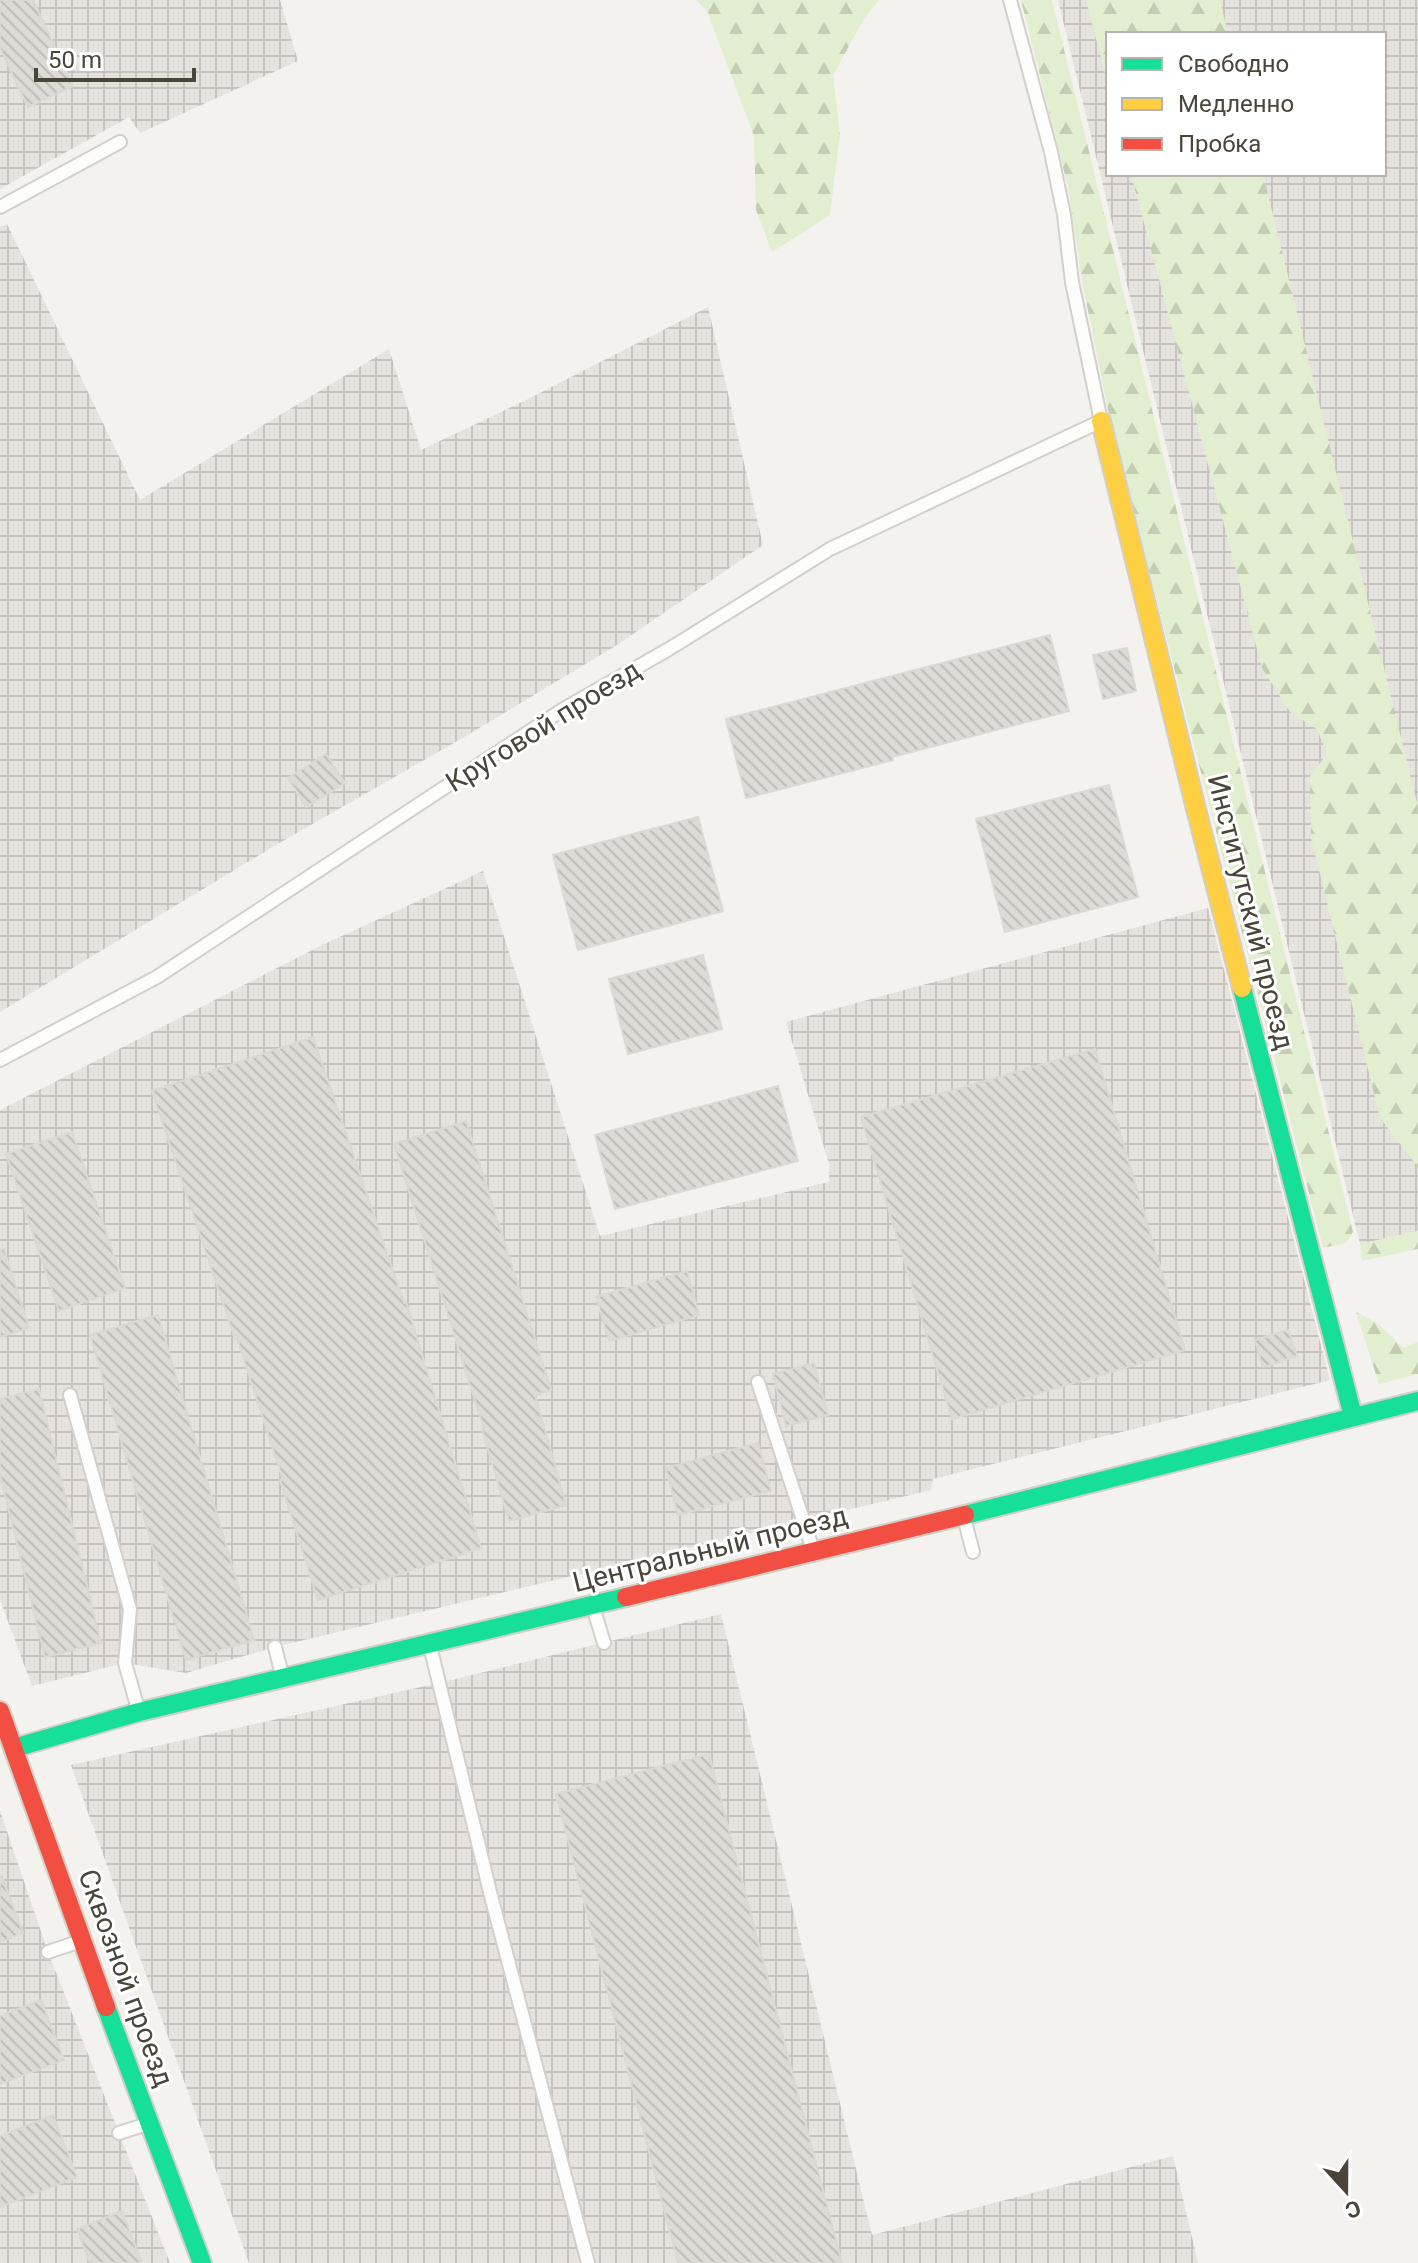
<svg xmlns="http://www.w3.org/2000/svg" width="1418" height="2263" font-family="Roboto,sans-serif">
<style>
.industrial{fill:url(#industrial-grid);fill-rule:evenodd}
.forest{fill:url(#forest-firs)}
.building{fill:url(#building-back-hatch);stroke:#dcd9d4;stroke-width:2}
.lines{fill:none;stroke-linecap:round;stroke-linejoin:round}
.lane-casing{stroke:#d2d0cb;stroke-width:16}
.fast-casing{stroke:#d3cfc5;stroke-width:22}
.slow-casing{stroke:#d3cfc5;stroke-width:22}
.jam-casing{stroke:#d3cfc5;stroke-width:22}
.lane{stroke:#fdfdfc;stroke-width:12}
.fast{stroke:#16e098;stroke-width:18}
.slow{stroke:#ffcf43;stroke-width:18}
.jam{stroke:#f24e42;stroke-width:18}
.labels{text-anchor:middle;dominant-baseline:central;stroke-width:6;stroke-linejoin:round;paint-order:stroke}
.street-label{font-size:28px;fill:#4b4439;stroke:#fff}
</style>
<defs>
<pattern id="industrial-grid" width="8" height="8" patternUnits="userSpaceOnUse" patternTransform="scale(2)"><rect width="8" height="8" fill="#e6e2de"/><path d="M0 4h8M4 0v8" fill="none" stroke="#c7c3bf"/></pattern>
<pattern id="forest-firs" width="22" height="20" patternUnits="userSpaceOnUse" patternTransform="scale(2)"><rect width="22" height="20" fill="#e1eecf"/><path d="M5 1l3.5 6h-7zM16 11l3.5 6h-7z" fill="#c3cdb2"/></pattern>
<pattern id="building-back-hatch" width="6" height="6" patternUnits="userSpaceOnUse" patternTransform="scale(2)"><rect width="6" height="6" fill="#dedbd6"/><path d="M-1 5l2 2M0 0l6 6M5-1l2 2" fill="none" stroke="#c0bdb8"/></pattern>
</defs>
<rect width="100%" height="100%" fill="#f4f2ee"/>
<!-- industrial -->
<path class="industrial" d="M0,0h280l18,61 -158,72 -11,-16 -129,72z
M1058,0h360v1231l-58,13zM1108,34h276v140h-276z
M7,224l133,276 249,-151 32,101 103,-49 184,-94 55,238 -146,100 -151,91 -190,109 -276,167v-785z
M483,871l117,365 229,-54v-18l-43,-142 422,-114 122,472 -397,99 -2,11 -656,157 -89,26 -61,-10 -93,23 -32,-86v-490l320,-164z
M721,1614l151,621 301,-79 25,107h-949l-178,-498 368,-82z
M0,1811l48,141 122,311h-170z"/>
<!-- forest -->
<path class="forest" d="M696,0h183l-15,19 -31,56 7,59 -10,81 -58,37 -16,-42 -2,-74 -47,-125z
M1021,0h31l301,1232 -7,11 -23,5 -214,-834 -26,-128 -15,-99z
M1086,0h134l8,34h-120v51z
M1131,174h132l155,633v360l-38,-49 -69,-280 -1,-62 17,-22 -10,-25 -27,-17 -28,-44z
M1418,1231v18l-56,12 -2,-17z
M1356,1312l21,11 26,25 15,-6v32l-39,10z"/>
<!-- building -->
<path class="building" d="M0,0h33l40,86 -45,21 -28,-59z
M1050,635l19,76 -177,46 1,3 -147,38 -20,-79z
M1127,648l9,43 -33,8 -10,-44z
M326,754l19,29 -39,24 -18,-29z
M1109,785l29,112 -133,35 -29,-113z
M698,817l25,94 -145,39 -25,-95z
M703,955l19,74 -94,25 -19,-75z
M313,1037l91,266 2,-1 75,246 -163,52 -38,-120h3l-46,-142 -2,1 -83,-248z
M1095,1049l90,301 -233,69 -91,-302z
M778,1086l20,75 -183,48 -20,-74z
M466,1121l85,269 -16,5 31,110 -57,16 -27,-92h2l-90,-285z
M72,1132l53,156 -66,23 -53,-157z
M4,1249l25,79 -29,9v-87z
M687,1271l12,44 -90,26 -13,-44z
M158,1315l96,325 -68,20 -96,-325z
M1288,1330l9,26 -34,11 -8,-27z
M814,1363l14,52 -42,11 -13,-52z
M39,1389l62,254 -56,14 -45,-182v-76z
M758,1443l13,48 -93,24 -12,-47z
M709,1754l133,509h-164l-122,-469z
M0,1877h2l21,56 -23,9z
M41,2000l23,60 -64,24v-68z
M53,2115l24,62 -77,30v-71z
M122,2211l20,52h-52l-13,-34z"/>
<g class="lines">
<!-- lane casing -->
<g class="lane-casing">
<path id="lane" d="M0,207l120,-65
M0,1060l157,-83 405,-267 107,-61 161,-100 271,-128 -29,-139 -8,-67 -13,-63 -41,-152
M758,1382l55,168
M70,1395l60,214 -5,54 13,46
M964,1518l9,34
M593,1607l11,36
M430,1646l61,250 97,367
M275,1647l7,28
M48,1952l30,-10
M119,2133l28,-9"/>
</g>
<!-- fast casing -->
<g class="fast-casing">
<path id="fast" d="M1242,988l111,428
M965,1515l453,-114
M14,1748l125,-36 487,-115
M106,2007l96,256"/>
</g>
<!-- slow casing -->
<g class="slow-casing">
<path id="slow" d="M1101,421l94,384 47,183"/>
</g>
<!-- jam casing -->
<g class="jam-casing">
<path id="jam" d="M626,1597l339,-82
M0,1711l106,296"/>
</g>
<!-- lane -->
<use href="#lane" class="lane"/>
<!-- fast -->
<use href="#fast" class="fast"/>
<!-- slow -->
<use href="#slow" class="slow"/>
<!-- jam -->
<use href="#jam" class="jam"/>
</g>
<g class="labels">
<!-- street labels -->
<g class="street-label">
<text transform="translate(543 726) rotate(-32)">Круговой проезд</text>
<text transform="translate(1251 912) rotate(76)">Институтский проезд</text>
<text transform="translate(710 1549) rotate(-14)">Центральный проезд</text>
<text transform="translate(126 1978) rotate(70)">Сквозной проезд</text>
</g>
</g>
<!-- legend -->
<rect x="1106" y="32" width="280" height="144" fill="#ffffff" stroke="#b7b4b0" stroke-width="2"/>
<rect x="1122" y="58" width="40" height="12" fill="#16e098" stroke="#b7b4b0" stroke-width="2"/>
<text x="1178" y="72" font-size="24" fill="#4b4439">Свободно</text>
<rect x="1122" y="98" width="40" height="12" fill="#ffcf43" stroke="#b7b4b0" stroke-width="2"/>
<text x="1178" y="112" font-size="24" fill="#4b4439">Медленно</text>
<rect x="1122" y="138" width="40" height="12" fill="#f24e42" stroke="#b7b4b0" stroke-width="2"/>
<text x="1178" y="152" font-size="24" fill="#4b4439">Пробка</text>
<!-- north arrow -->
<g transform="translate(1346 2191) rotate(159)" stroke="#ffffff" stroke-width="6" paint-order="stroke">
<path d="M0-6L14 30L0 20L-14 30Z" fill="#4b4439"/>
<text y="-12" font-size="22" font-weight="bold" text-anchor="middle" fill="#4b4439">С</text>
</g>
<!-- scale -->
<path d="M36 68v12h158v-12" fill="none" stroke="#4b4439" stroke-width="4"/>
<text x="48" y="68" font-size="24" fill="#4b4439" stroke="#ffffff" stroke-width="6" paint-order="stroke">50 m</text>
</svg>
